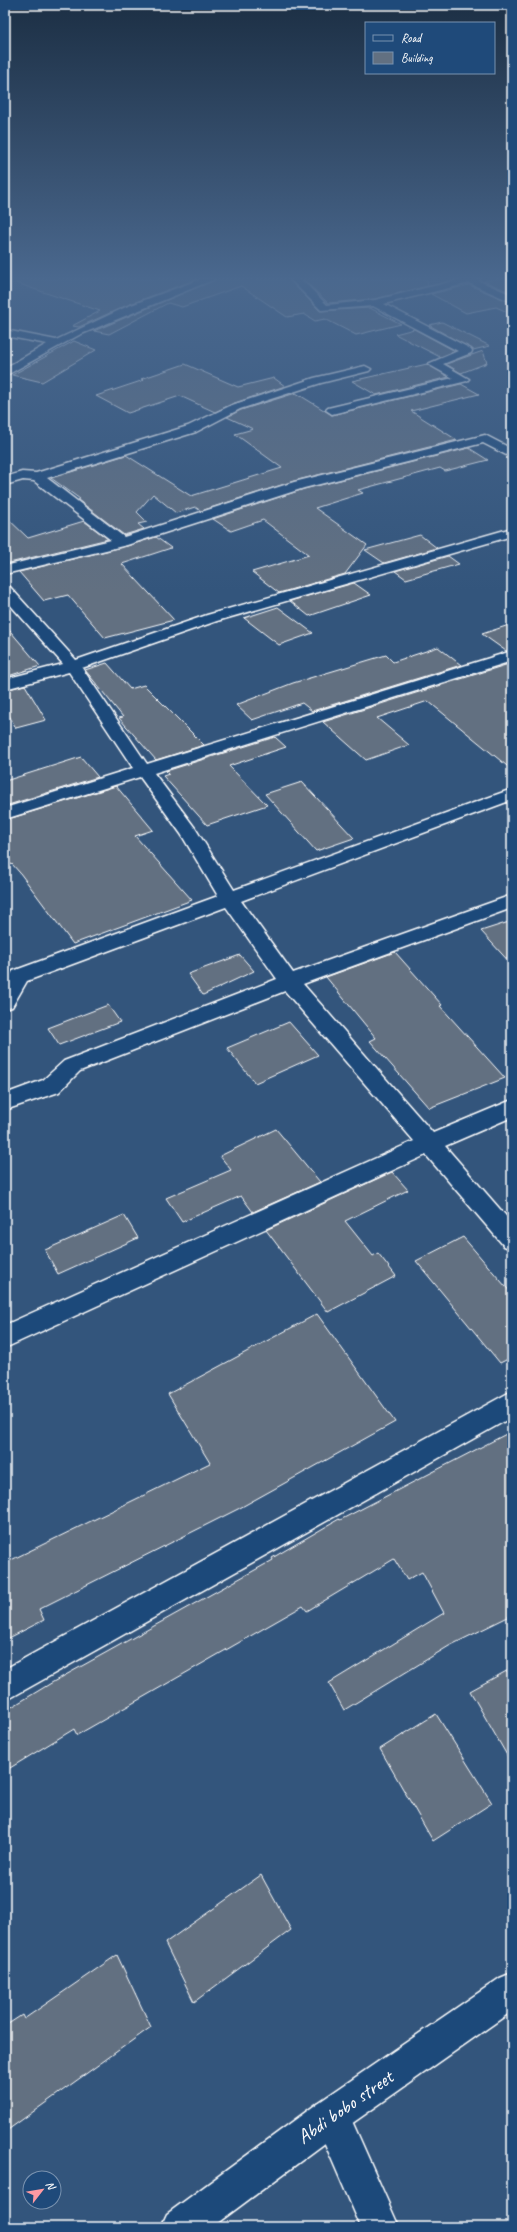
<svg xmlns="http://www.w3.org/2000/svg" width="517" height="2232" font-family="Caveat,sans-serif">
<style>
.building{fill:#627081;stroke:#fff}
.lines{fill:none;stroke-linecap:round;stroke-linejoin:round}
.minor-casing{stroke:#fff;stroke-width:3}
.secondary-casing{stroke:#fff;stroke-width:3}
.minor{fill:#1f4a7a;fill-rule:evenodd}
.secondary{fill:#1f4a7a;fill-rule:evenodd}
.labels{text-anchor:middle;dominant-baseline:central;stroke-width:3;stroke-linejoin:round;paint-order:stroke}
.near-street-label{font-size:20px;fill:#fff;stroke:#1f4a7a}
</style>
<rect width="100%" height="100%" fill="#33557c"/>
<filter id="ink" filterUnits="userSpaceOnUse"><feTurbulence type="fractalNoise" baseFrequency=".025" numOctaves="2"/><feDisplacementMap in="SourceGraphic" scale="8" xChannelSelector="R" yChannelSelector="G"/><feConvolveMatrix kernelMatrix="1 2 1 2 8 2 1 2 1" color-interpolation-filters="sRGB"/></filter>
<g filter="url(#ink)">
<!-- building -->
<path class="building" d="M16,279h181l-72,27 -46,21 -7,-1 28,-15 -84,-28z
M216,279h72l32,32 50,-3 31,16 -45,11 -31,-16 -10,2 -11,-7 -17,3 -46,-31 -59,21 -14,-4 -59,31 -15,-3z
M303,279h124l1,7 -53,13 -47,4z
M495,279h17v14l-28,-12z
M469,285l43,18v11l-16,-7 -30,6 -35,-19z
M442,322l48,24 -17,4 -44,-25z
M414,329l41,22 -15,6 -45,-23z
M74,341l22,9 -54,32 -30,-7z
M483,351l4,12 -26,10 -15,-9z
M185,364l53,23 36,-9 11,8 -53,18 -17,8 -35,-16 -52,17 -32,-17 48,-16 -3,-1z
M427,364l22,13 -73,18 -24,-14z
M461,384l18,10 -68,17 46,29 -163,41 -93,30 -6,-4 -19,6 -23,-19 -16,18 10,10 -9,2 6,5 -20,6 -46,-35 2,-1 -29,-21 75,-23 65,41 91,-28 -47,-34 18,-5 -26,-12 14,-7 55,-17 36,22z
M469,448l19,12 -43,11 -5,-3 -82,22 5,3 -48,15 52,37 -22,29 -66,19 -27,-21 57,-17 -46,-35 -32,11 -18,-12 91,-30z
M5,516l23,22 56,-17 24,18 -103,25z
M420,535l17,13 -53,15 -19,-13z
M156,537l15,11 -49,16 52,56 -69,18 -37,-43 -24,6 -25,-29 108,-26z
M448,556l11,8 -53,15 -11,-8z
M354,583l17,12 -62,21 -19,-15z
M278,607l35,26 -34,12 -35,-27z
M512,624v26l-6,1 -24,-17z
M5,625l35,41 -35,11z
M438,647l23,18 -149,46 -10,-8 -50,17 -16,-15 57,-22 93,-28 7,7z
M107,663l23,26 14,-4 60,60 -48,15 -37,-42 4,-1 -38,-47z
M512,663v107l-84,-69 -51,17 32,27 -43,15 -43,-38z
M25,685l21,35 -30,8 -11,-20v-18z
M275,737l11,10 -57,19 38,39 -60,20 -44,-49 6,-2 -3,-3z
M81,757l17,20 -93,29v-25z
M302,782l52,56 -38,13 -51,-57z
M116,786l37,44 -18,6 57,64 -119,44 -53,-71 -8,-9 -7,3v-47z
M512,921v44l-31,-34z
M395,952l47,53 -2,1 65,72 -76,30 -59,-67 6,-3 -50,-61z
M240,955l14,16 -51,24 -15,-21z
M108,1005l12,17 -61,23 -11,-17z
M289,1022l29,33 -63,28 -28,-35z
M276,1129l44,53 -67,30 -12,-16 -59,26 -16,-24 65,-28 -11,-14z
M392,1172l16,18 -63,31 28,35 5,-3 18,23 -68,36 -62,-82z
M124,1215l14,23 -80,36 -13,-24z
M463,1237l49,57v63l-12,6 -84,-102z
M317,1314l78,108 -157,87 -199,100 5,11 -39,20v-77l205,-100 -42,-69z
M512,1431v184l-63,31 -105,64 -15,-27 115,-70 -22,-41 -15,8 -13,-21 -87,52 -4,-5 -226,129 -3,-6 -69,42v-60l48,-29 220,-122 -1,-2 67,-39 1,1z
M512,1668v96l-42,-73z
M436,1714l56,89 -59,38 -53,-92z
M261,1875l30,55 -97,72 -29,-59z
M117,1955l34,72 -146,105v-106l17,-11 2,4z"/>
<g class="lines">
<!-- minor casing -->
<g class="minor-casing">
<path id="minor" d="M201,279h14l-136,56 -74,41v-8l42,-24 -42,-8v-6l51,10 70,-33z
M290,279h11l26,26 48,-5 88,-21h17l-1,2 33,14v7l-43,-19 -85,21 87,45 1,2 -1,2 -28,11 26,15 -2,2 -135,33 -6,-4 2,-2 125,-30 -25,-14 30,-13 -85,-45 -52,4z
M365,366l6,3 -2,2 -48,12 -81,26 -44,23 -149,46 77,59 170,-55 191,-47 27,14v9l-29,-15 -179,45 -177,57 -122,29v-8l106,-26 -77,-59 -11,-1 -18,5v-8l17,-5 14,1 152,-47 44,-21 82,-27z
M512,528v8l-295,85 -135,47 65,96 365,-113v10l-358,112 41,55 39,62 278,-101v11l-271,101 52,72 219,-78v13l-209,76 130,149 79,-33v17l-67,29 67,77v26l-8,-3 -78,-91 -421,193v-23l409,-184 -129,-150 -205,80 -21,21 -54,18v-16l38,-14 21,-19 213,-82 -51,-72 -199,74 -15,26 -7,2v-24l8,-14 205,-75 -37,-62 -41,-57 -135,42v-11l128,-40 -64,-96 -64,17v-10l58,-15 -58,-65v-13l5,1 66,73 131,-45z
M512,1391v26l-507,284v-32z
M331,2098l13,5 55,124h-38l-48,-111 5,-13z"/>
</g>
<!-- secondary casing -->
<g class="secondary-casing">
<path id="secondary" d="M512,1973v38l-168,118 -132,98h-51l6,-13 151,-111 182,-125z"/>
</g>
<!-- minor -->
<use href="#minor" class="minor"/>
<!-- secondary -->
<use href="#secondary" class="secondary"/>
</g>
</g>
<!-- sky -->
<linearGradient id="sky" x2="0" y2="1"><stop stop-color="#1c2f44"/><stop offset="0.47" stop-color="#4a688e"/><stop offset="1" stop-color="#4a688e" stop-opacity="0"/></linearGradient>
<rect width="517" height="591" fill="url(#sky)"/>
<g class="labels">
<!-- near-street labels -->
<g class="near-street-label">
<text transform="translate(345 2107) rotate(-35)">Abdi bobo street</text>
</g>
</g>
<!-- margin -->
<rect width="517" height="2232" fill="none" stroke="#1f4a7a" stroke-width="20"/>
<rect x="10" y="10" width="497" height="2212" fill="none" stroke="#fff" stroke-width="1.5" filter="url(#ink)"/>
<!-- legend -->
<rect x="365" y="22" width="130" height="52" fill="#1f4a7a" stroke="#7992af"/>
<rect x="373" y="35" width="20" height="6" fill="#1f4a7a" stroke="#7992af"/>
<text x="401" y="42" font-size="12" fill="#ffffff">Road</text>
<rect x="373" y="52" width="20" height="12" fill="#627081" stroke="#7992af"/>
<text x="401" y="62" font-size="12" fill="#ffffff">Building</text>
<!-- north arrow -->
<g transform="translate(42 2190) rotate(59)"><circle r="19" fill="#1f4a7a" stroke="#7992af"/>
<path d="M0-3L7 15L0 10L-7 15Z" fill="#ff9aa2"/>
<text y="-6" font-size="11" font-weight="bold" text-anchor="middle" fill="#ffffff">N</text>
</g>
</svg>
